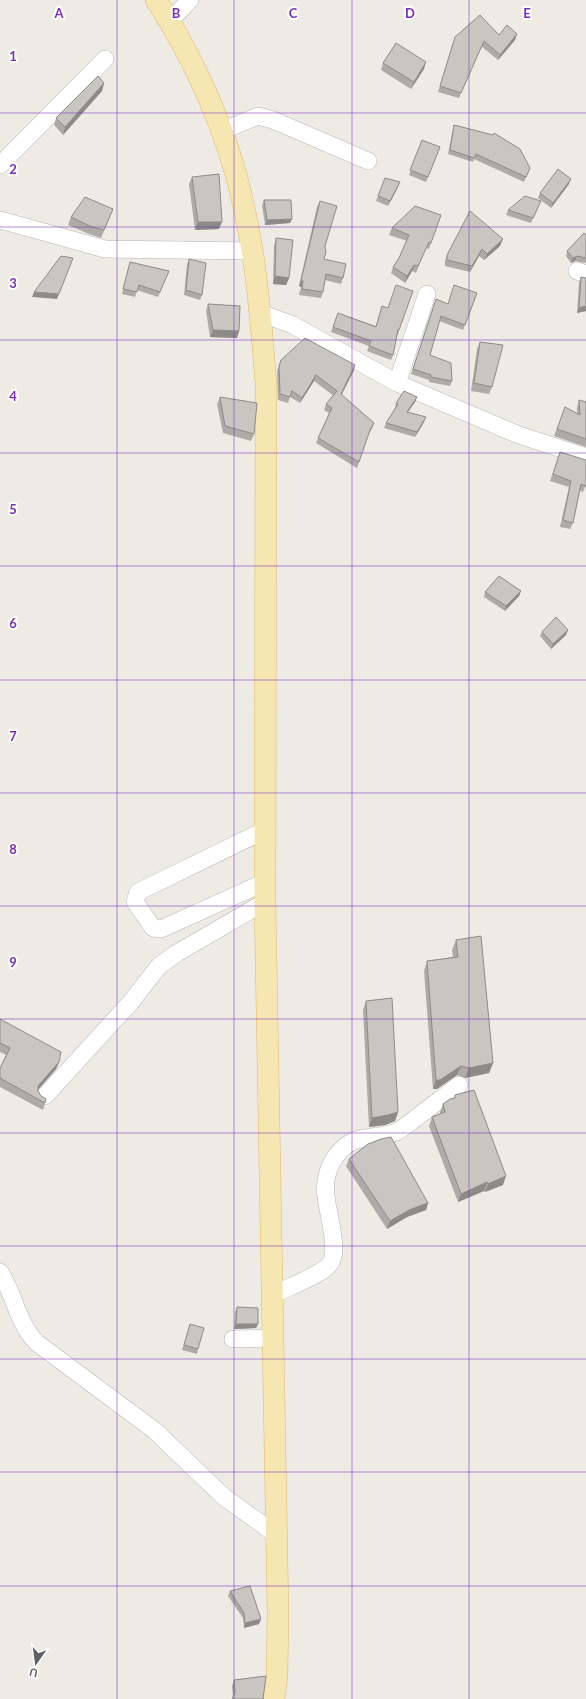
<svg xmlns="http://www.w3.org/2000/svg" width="586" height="1699" font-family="Lato,sans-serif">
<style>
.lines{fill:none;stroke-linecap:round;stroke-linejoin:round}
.minor-casing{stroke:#b2b5b9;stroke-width:18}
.major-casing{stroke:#e2b76a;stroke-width:22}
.minor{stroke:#fff;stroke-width:17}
.major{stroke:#f6e6b2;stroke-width:21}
.wall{fill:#adaaa7}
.shaded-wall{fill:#8d8b88}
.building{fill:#c9c6c2;stroke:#8d8b88}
.grid{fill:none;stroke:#7b2cbf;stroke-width:1;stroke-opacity:0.55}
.grid-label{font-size:13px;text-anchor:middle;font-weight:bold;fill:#7b2cbf;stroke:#fff;stroke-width:4;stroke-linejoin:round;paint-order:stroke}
</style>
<rect width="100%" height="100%" fill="#eeebe5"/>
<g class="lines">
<!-- minor casing -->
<g class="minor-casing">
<path id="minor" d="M170,21l20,-21
M222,131l36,-15 15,4 95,41
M0,165l105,-106
M0,220l105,29 147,2
M577,271l9,3
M260,313l33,12 104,58 122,52 67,22
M397,383l30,-89
M265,830l-127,62 -3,10 18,26 8,1 104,-47
M45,1096l85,-93 29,-37 18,-13 88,-51
M0,1272c15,23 17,51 37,71l117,87 70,67 53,38
M273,1295c15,-8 46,-19 56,-30 12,-12 -2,-54 -3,-69 -2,-14 2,-29 10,-40 19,-25 36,-15 60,-24 7,-3 14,-10 20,-14 14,-11 29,-22 43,-33
M233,1339l41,-1"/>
</g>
<!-- major casing -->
<g class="major-casing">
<path id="major" d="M156,0c39,60 72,133 87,203 14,59 18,121 23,181l-1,518 13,712 -1,62 -3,23"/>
</g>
<!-- minor -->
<use href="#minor" class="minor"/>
<!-- major -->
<use href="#major" class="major"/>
</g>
<!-- wall -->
<path class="wall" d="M517,34l-2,6 -17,20 -17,-14 -22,52 -21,-6 15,-49 46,-8z
M383,63l41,6 -13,20 -30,-19z
M104,83l-2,8 -39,44 -9,-10 2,-7z
M454,125l76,43 -6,14 -50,-23 -1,3 -25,-8 5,-25z
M422,140l18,7 -14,35 -17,-7z
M192,177l27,52 -24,1 -6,-46z
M385,178l13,9 -10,19 -12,-5z
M569,184l-18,24 -13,-10 2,-5z
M264,200l28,19 -2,4 -25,2 -3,-20z
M320,201l5,45 -1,13 19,19 -2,6 -16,-4 -2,12 -2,6 -22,-3 2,-8 -2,-1 18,-79z
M539,206l-8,17 -25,-8 2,-5z
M113,209l-12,29 -12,-4 -21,-9 3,-8z
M441,215l-12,34 -3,-1 -10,25 -4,-2 -7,12 -14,-10 2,-6 6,-9 8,-17 -18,-6 3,-7z
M586,235v27l-1,1 -10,-2 -4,2 -5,-7 1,-5z
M276,238l13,40 -3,7 -13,-1 1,-38z
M500,246l-16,14 -5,-4 -9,16 -25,-6v-5l2,-6z
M189,259l13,36 -2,5 -16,-5 3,-31z
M130,262l39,9 -11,26 -21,-7 -2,7 -13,-3z
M581,277l5,34 -9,2 2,-31z
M477,293l-14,37 -24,-9 -9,34 22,26 -2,5 -21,-4v-2l-18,-6 25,-75 11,5z
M208,304l31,27 -2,7 -27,-1 -4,-26z
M382,306l17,24 -1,5h-1l-4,20 -2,5 -24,-9 2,-5 -38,-14 7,-19 38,13z
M480,342l12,45 -3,7 -18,-3 6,-42z
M281,360l73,10 -13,25 33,28 -2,5 -4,7 -11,33 -41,-25 13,-30 -5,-3 2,-6 8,-8 -20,-15 -14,22 -10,-6 -2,6 -10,-3 -1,-29z
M220,397l34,37 -3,7 -28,-8 -6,-29z
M417,397l-2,5 -7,10 16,10 -9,15 -31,-9 2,-5 10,-15h-1l1,-5z
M579,400l7,2v45l-32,-11 11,-29 12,7v-7z
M560,452l26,33 -3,7 -3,-1 -7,32 -3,6 -10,-2 9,-40 -19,-6z
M521,591l-2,5 -14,15 -21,-14 1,-5z
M542,632l24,3 -15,14 -11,-13z
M456,940l37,123 -4,10 -24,5 -8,-3 -20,14h-4l-9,-118 3,-10 26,-4 -1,-7z
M366,1001l32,111 -3,9 -10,4 -16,2 -6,-117z
M0,1019l59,43 -3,7 -18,21v1l7,12 -2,7 -43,-23v-19l6,-13 -6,-3z
M455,1095l48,90 -18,7 -1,-1 -26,11 -29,-76 3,-9 8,-3v-2l3,-8 11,-6z
M349,1159l79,44 -2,7 -19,7 -20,12 -41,-63z
M237,1307l21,17 -2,4 -22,1 1,-17z
M190,1324l8,25 -1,5 -15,-4z
M230,1591l31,28 -2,5 -15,4 -1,-10 -15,-22z
M266,1676l-33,22 -1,-12 2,-6z"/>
<!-- shaded-wall -->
<path class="shaded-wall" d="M517,34l-2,6 -17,20 2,-5z
M426,62l-2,7 -13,20 3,-7z
M104,83l-2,8 -39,44 2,-8z
M571,179l-2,5 -18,24 2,-5z
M400,182l-2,5 -10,19 2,-5z
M292,219l-2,4 -25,2 2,-5z
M198,222h24l-3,7 -24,1z
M503,239l-3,7 -16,14 3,-6z
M482,249l-3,7 -9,16 2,-6z
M577,256l-2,5 -4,2 2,-5z
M414,265l-2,6 -7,12 2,-7z
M275,276l14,2 -3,7 -13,-1z
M301,280l2,1 -2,6 -2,-1z
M34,292l25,2 -2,5 -25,-2z
M586,306v5l-9,2 2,-5z
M213,330l26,1 -2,7 -27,-1z
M355,365l-1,5 -15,30 2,-6z
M316,375l-2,6 -14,22 2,-5z
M417,397l-2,5 -10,14 2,-4z
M426,417l-2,5 -9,15 2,-5z
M374,423l-2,5 -4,7 2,-5z
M521,591l-2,5 -14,15 1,-5z
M568,630l-2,5 -15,14 2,-5z
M59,1062l-3,7 -21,24 3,-7z
M493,1063l-4,10 -24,5 4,-10z
M461,1066l-4,9 -20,14h-4l3,-9z
M398,1112l-3,9 -10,4 -16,2 3,-9z
M506,1176l-3,9 -18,7 3,-8z
M487,1182l-3,9 -26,11 3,-8z
M428,1203l-2,7 -19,7 -20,12 3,-8 19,-11z
M236,1324h22l-2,4 -22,1z
M261,1619l-2,5 -15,4 1,-5z"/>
<!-- building -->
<path class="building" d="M480,15l19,20 8,-10 10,9 -17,21 -16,-14 -23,52 -21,-7 15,-49z
M396,43l30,19 -12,20 -31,-19z
M98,76l6,7 -39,44 -9,-9z
M454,125l39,10 1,-2 26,16 10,19 -4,9 -50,-23 -2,4 -24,-8z
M422,140l18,7 -12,30 -18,-7z
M558,169l13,10 -18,24 -13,-10z
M219,174l3,48h-24l-6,-45z
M385,178l15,4 -10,19 -12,-5z
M525,196l16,5 -8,17 -25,-8z
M85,197l28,12 -9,21 -12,-3 -21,-10z
M264,200h27l1,19 -25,1z
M320,201l17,5 -12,40 1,6 -2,7 22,5 -3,14 -17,-4 -3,18 -21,-3 1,-8 -2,-1z
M415,206l26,9 -10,28 -2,-1 -11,24 -4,-1 -7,11 -14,-9 6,-9 10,-23 -17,-7z
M470,211l33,28 -16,15 -5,-5 -10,17 -25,-6v-5z
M584,233l2,2v23l-9,-2 -4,2 -6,-7z
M276,238l17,2 -4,38 -14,-2z
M61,256l12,2 -14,36 -25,-2z
M189,259l17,4 -4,32 -16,-5z
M130,262l39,9 -9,21 -21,-7 -2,7 -14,-3z
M581,277l5,1v28l-7,2z
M396,285l17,6 -14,39 -1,-1 -5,26 -24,-9 2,-5 -38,-14 5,-14 38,14 6,-21 6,2z
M454,285l23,8 -12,32 -24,-9 -11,39 21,8 1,18 -21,-4v-2l-18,-6 23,-70 12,5z
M208,304l32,2 -1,25 -26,-1z
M305,338l50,27 -14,29 33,29 -4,7 -11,32 -41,-24 14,-30 -6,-4 11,-13 -21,-16 -14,23 -10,-7 -2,6 -10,-3 -1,-28 2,-6z
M480,342l23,3 -11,42 -18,-4z
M404,391l13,6 -10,15 19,5 -9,15 -31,-9 12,-19 -2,-1z
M220,397l37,6 -3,31 -29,-8z
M579,400l7,2v37l-29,-10 8,-22 15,8z
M560,452l26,8v26l-5,-2 -8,39 -10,-3 8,-39 -18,-7z
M499,576l22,15 -15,15 -21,-14z
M556,617l12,13 -15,14 -11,-12z
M481,936l12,127 -24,5 -8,-2 -21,14h-4l-9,-119 31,-4 -2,-17z
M392,998l6,114 -10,3 -16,3 -6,-117z
M0,1019l61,33 -2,10 -21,24v5l3,5 5,3 -1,4 -45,-25v-10l10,-20 -10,-5z
M474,1090l32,86 -18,8 -1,-2 -26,12 -29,-77 13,-5 -2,-8 7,-5 5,-1v-3z
M391,1137l37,66 -19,7 -19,11 -41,-62 19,-15 13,-5z
M237,1307l21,1v16h-22z
M190,1324l14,4 -6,21 -14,-4z
M250,1586l11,33 -16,4 -1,-10 -14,-22z
M266,1676l-3,23h-31l3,-6 -1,-13z"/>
<!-- grid -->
<path class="grid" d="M117,0v1699M234,0v1699M352,0v1699M469,0v1699M0,113h586M0,227h586M0,340h586M0,453h586M0,566h586M0,680h586M0,793h586M0,906h586M0,1019h586M0,1133h586M0,1246h586M0,1359h586M0,1472h586M0,1586h586"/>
<g class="grid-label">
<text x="59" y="18">A</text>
<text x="176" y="18">B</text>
<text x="293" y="18">C</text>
<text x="410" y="18">D</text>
<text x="527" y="18">E</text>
<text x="13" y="61">1</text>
<text x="13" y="174">2</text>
<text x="13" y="288">3</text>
<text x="13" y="401">4</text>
<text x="13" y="514">5</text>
<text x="13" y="628">6</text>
<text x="13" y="741">7</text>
<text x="13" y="854">8</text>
<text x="13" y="967">9</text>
</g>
<!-- north arrow -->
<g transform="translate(36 1663) rotate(194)" stroke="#ffffff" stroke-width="3" paint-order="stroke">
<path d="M0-3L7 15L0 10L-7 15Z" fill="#5d6164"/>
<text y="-6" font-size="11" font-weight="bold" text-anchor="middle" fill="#5d6164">U</text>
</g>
</svg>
